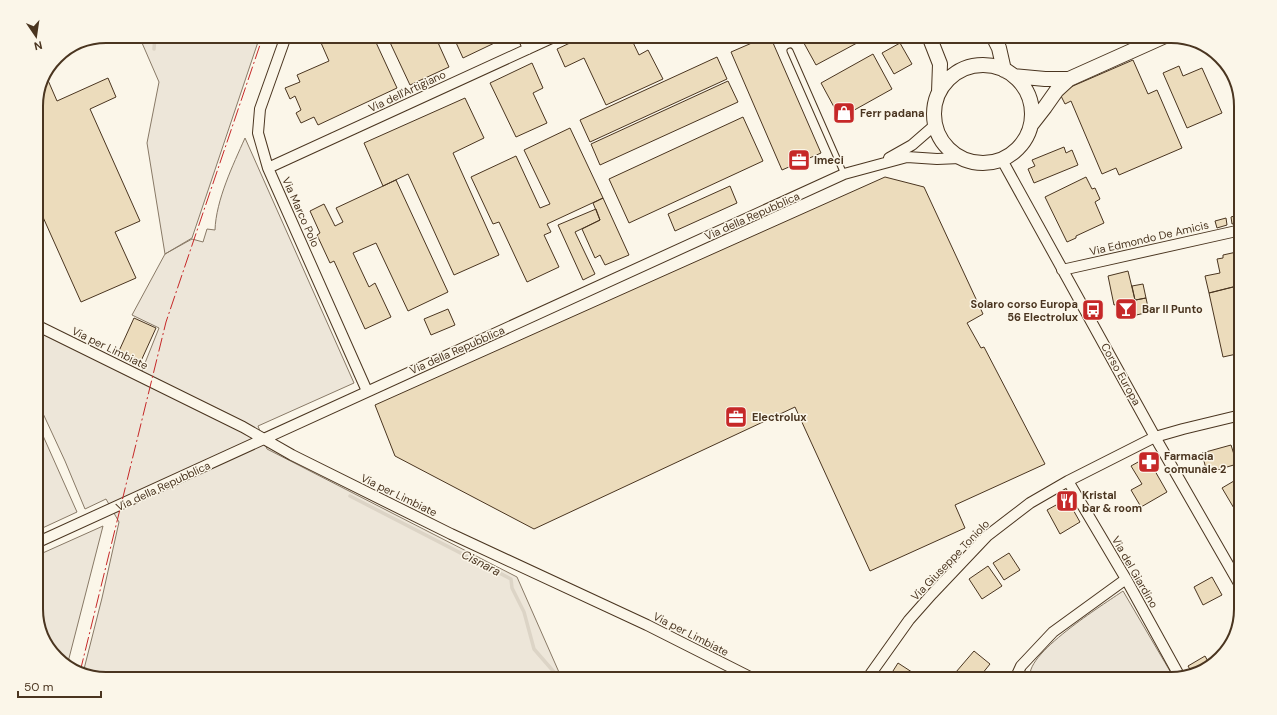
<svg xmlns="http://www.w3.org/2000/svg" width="1277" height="715" font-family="'DM Sans',sans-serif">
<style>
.green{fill:#ede6d9;stroke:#887966}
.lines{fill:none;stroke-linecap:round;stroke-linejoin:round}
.stream{stroke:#dcd4c6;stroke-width:3.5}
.building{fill:#ecdcbc;stroke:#4a3520}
.lane-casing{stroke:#4a3520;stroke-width:7}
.street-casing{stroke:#4a3520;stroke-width:12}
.secondary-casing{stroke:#4a3520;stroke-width:16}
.lane{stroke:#fbf6e9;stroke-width:5}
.street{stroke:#fbf6e9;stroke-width:10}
.secondary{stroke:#fbf6e9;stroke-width:14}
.power{stroke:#c62828;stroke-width:1;stroke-dasharray:14 3 2 3;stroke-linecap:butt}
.labels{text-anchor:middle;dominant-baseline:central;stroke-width:3;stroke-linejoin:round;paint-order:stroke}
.street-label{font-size:11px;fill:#4a3520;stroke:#fbf6e9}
.poi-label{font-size:11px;font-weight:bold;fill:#4a3520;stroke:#fbf6e9;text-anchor:start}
.water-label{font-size:12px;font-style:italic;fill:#4a3520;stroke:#fbf6e9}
.rim{fill:none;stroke:#4a3520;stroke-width:2}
</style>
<rect width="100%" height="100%" fill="#fbf6e9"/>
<!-- green -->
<path class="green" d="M139,36h121l-68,202 -27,16 -18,-111 12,-61z
M245,138l109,245 -96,43 9,23 250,128 45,102h-456l-23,-6 19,-75 17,-76 -13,-23 -21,10 -20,-48 -25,-54 -4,2v-78l103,47 20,-50 -27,-13 33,-61 27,-15 11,3 4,-13 8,1c1,-30 18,-65 30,-92z
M36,420l41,92 -41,19z
M103,526l-36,140 -22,-22 -9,-31v-57z
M1123,591l51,87 -143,1c-11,-23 75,-76 92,-88z"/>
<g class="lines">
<!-- stream -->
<path class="stream" d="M154,49l1,-13
M350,496l161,83 1,9 12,24 10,37 20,23 4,7"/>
</g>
<!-- building -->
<path class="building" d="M297,36h14v1l-11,5z
M318,36h55l24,52 -79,37 -4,-8 -13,6 -5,-10 5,-3 -6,-14 -5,3 -5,-11 15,-6 -3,-7 32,-14z
M387,36h48l14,31 -39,18z
M453,36h54v1l-44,21z
M585,36h45l9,19 9,-5 15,29 -57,26 -22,-47 -19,9 -8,-18z
M768,36h2l51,117 -39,17 -51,-118z
M800,36h70l-54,29z
M900,43l12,21 -18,10 -12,-21z
M873,54l19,35 -52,29 -19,-35z
M717,57l10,22 -137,63 -10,-22z
M1133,60l15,34 9,-4 25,58 -63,27 -3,-7 -14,6 -31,-73 -6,3 -6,-12z
M532,63l11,25 -10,5 14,30 -31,14 -26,-54z
M1179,66l4,10 19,-8 20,45 -35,15 -24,-55z
M47,78l10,23 51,-23 8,19 -26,12 50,112 -25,11 21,46 -55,24 -43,-96 -2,1v-105z
M728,81l10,21 -138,63 -9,-21z
M465,98l19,40 -31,15 46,102 -45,20 -46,-101 -25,12 -19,-43z
M743,117l20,44 -134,62 -20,-44z
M570,128l33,70 -56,26 4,8 -7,3 15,32 -32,15 -28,-60 -6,2 -22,-47 45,-21 24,52 10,-4 -26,-54z
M1064,147l2,6 6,-3 6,15 -44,18 -6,-14 7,-3 -3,-6z
M885,177l39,10 59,127 -16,9 14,25 3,-1 61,117 -90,41 10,23 -95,43 -75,-164 -261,122 -139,-73 -20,-51z
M1086,177l6,12 3,-1 5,11 -5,3 9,21 -28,13v2l-9,4 -22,-45z
M396,180l52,112 -40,19 -32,-68 -23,10 16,34 6,-4 16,34 -26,12 -31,-68 -4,2 -13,-28 3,-2 -10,-22 14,-7 11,22 8,-4 -7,-14z
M730,186l7,17 -62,28 -7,-17z
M603,198l26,57 -24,10 -5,-10 -5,3 -13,-29 18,-9 -7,-17z
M596,209l4,11 -25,12 20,42 -12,6 -25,-55z
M1241,214v8l-9,2 -1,-7z
M1226,218l1,7 -10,3 -2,-7z
M1241,251v34l-32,8 -4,-17 15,-3 -3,-14 6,-1v-3z
M1128,271l7,29 -21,5 -6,-29z
M1143,284l3,14 -11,2 -3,-14z
M1241,285v68l-18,4 -14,-64z
M1146,298l3,14 -21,5 -7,-14z
M448,309l7,16 -24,10 -7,-16z
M134,318l22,10 -15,33 -22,-10z
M1231,445l6,19 -30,9 -5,-20z
M1147,457l20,35 -26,15 -10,-17 11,-6 -11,-18z
M1239,478l2,3v32l-3,2 -16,-27z
M1067,499l13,23 -20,12 -13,-24z
M1009,553l11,17 -16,10 -11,-17z
M988,566l14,20 -20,13 -13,-20z
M1212,577l10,18 -19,10 -9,-18z
M974,651l16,13 -12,15h-28z
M1205,656l5,9 -4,5 -14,3 -4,-7z
M898,663l20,13 -2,3h-28z"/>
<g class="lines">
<!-- lane casing -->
<g class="lane-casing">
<path id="lane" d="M790,51l54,123"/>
</g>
<!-- street casing -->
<g class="street-casing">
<path id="street" d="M286,36l-26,73 -2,24 10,35 99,223
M523,36l5,13
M889,158l23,-13 23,-20
M1002,160l153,277 86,150
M268,168l288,-132
M1062,270l179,-40
M36,325l207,102 49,28 159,79 196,91 107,54
M1068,481l58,98 54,98
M36,543l808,-369 63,-17 30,2 23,-1
M867,679l42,-59 23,-26 55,-58 43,-33 38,-22 87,-44 28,-8 58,-14
M1015,679l6,-13 32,-34 73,-53"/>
</g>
<!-- secondary casing -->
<g class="secondary-casing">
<path id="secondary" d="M929,36l11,28 -1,28
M993,36l6,12 5,22
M934 114a49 49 0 1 1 98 0a49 49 0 1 1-98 0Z
M1014,76l31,3h24
M1031,125l14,-18 12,-17 12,-11 96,-43"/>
</g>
<!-- lane -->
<use href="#lane" class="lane"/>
<!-- street -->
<use href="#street" class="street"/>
<!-- secondary -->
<use href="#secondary" class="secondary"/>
<!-- power -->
<path class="power" d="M80,672l86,-350 97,-286"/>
</g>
<!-- icons -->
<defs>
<g id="shop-square" transform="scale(1.15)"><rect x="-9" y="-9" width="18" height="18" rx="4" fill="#c62828" stroke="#fbf6e9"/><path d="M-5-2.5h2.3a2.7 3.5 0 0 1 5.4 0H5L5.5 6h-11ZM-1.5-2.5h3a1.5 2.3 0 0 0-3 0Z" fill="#fff"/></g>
<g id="office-square" transform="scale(1.15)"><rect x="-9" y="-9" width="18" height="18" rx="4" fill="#c62828" stroke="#fbf6e9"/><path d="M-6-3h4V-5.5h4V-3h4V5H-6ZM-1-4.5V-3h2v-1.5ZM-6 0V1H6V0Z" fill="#fff"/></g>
<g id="bar-square" transform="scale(1.15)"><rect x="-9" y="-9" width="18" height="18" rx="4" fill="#c62828" stroke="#fbf6e9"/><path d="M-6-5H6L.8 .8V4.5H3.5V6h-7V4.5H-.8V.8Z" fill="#fff"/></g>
<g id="bus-square" transform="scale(1.15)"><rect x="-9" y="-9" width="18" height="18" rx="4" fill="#c62828" stroke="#fbf6e9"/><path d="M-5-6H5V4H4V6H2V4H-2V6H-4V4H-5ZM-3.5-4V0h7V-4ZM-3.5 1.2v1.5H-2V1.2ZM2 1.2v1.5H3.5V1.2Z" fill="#fff"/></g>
<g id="pharmacy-square" transform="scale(1.15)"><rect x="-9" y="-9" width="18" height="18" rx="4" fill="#c62828" stroke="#fbf6e9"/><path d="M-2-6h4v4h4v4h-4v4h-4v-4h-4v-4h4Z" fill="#fff"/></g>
<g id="restaurant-square" transform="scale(1.15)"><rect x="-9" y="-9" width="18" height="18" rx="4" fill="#c62828" stroke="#fbf6e9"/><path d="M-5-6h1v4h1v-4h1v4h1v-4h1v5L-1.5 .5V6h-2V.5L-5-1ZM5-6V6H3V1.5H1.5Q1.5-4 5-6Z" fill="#fff"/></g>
</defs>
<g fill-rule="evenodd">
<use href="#shop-square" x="844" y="113"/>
<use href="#office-square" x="799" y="160"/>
<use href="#bar-square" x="1126" y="309"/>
<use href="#bus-square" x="1093" y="310"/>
<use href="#office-square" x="736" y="417"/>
<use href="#pharmacy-square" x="1149" y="462"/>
<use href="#restaurant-square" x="1067" y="501"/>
</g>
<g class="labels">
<!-- street labels -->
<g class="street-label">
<text transform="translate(407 91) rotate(-25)">Via dell'Artigiano</text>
<text transform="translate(301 212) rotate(66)">Via Marco Polo</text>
<text transform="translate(752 216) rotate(-24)">Via della Repubblica</text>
<text transform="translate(1149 238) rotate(-13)">Via Edmondo De Amicis</text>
<text transform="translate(110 348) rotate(26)">Via per Limbiate</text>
<text transform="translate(457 350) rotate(-24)">Via della Repubblica</text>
<text transform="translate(1121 374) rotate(61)">Corso Europa</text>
<text transform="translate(163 486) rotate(-25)">Via della Repubblica</text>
<text transform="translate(399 495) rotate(26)">Via per Limbiate</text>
<text transform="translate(950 560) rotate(-46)">Via Giuseppe Toniolo</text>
<text transform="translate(1135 572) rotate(60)">Via del Giardino</text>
<text transform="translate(691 634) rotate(27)">Via per Limbiate</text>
</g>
<!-- poi labels -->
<g class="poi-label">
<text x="860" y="113">Ferr padana</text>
<text x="814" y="160">Imeci</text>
<text x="1078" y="304" text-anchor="end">Solaro corso Europa<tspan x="1078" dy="13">56 Electrolux</tspan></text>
<text x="1142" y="309">Bar Il Punto</text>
<text x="752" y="417">Electrolux</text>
<text x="1164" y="456">Farmacia<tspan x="1164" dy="13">comunale 2</tspan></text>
<text x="1082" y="495">Kristal<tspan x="1082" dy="13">bar &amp; room</tspan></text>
</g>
<!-- water labels -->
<g class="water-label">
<text transform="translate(481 563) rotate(27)">Cisnara</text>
</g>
</g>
<!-- crop -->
<path d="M0 0H1277V715H0ZM106 43H1171A63 63 0 0 1 1234 106V609A63 63 0 0 1 1171 672H106A63 63 0 0 1 43 609V106A63 63 0 0 1 106 43Z" fill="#fbf6e9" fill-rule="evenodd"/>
<path class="rim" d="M106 43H1171A63 63 0 0 1 1234 106V609A63 63 0 0 1 1171 672H106A63 63 0 0 1 43 609V106A63 63 0 0 1 106 43Z"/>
<!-- north arrow -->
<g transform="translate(36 36) rotate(167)" stroke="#fbf6e9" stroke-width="3" paint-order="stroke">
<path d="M0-3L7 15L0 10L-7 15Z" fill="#4a3520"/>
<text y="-6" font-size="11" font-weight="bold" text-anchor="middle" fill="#4a3520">N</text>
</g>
<!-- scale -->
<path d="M18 691v6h83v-6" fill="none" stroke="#4a3520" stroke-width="2"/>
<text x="24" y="691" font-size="12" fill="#4a3520" stroke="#fbf6e9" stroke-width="3" paint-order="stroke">50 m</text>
</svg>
